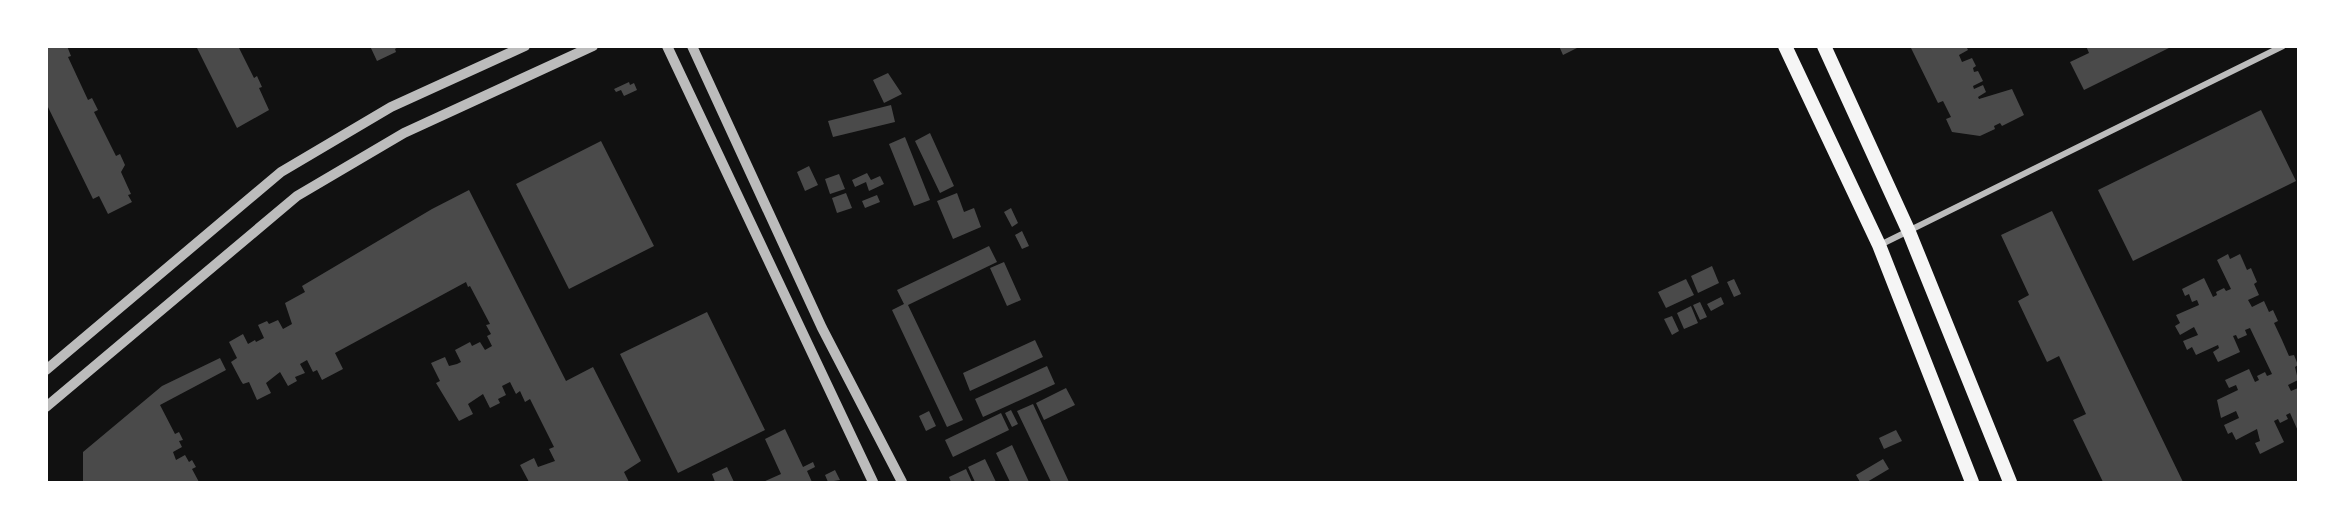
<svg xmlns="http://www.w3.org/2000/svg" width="2345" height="529" font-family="Signika,sans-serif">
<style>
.building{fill:#4a4a4a}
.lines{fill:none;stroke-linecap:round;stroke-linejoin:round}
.minor{stroke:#bcbcbc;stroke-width:6}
.tertiary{stroke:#bcbcbc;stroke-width:10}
.primary{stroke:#f5f5f5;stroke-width:14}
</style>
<rect width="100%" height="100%" fill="#111"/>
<!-- building -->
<path class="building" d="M46,46h21l4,10 -3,1 20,43 4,-2 6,12 -4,2 22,44 4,-2 5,11 -4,7 10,22 -3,1 4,7 -24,12 -9,-18 -6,3 -47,-96z
M196,46h42l16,32 3,-2 5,11 -3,1 10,22 -32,18z
M370,46h30l-5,3 1,3 -19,9z
M1559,46h22l-18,9z
M1914,46h52l2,4 -9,5 3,7 10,-4 4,8 -3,2 1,4 4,-1 5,10 -10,5 1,3 9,-4 3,7 -8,5 1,2 33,-10 12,26 -22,11 -2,-3 -6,3 1,3 -15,7 -28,-4 -6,-13 5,-2 -8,-16 -5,2 -27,-55z
M2086,46h87l-89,44 -14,-28 19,-9z
M888,73l14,21 -18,9 -11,-23z
M629,82l1,3 4,-2 3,7 -13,6 -3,-6 -5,2 -2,-3z
M891,105l4,17 -62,15 -5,-16z
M2261,110l35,71 -163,80 -35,-71z
M930,133l24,53 -14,7 -25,-52z
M905,137l25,63 -16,6 -25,-62z
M601,141l53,105 -85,43 -53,-105z
M809,166l9,19 -13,6 -8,-19z
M867,173l4,7 9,-4 4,8 -15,7 -3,-9 -11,5 -3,-7z
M839,174l6,15 -15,5 -5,-15z
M469,190l97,191 27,-14 48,94 -17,11 5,10h-100l-9,-17 14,-7 4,9 17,-6 -6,-12 5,-2 -24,-48 -5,3 -5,-11 -4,3 -6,-12 -8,4 4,9 -8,4 2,4 -10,5 -7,-14 -15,10 5,10 -14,7 -23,-38 4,-2 -9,-18 14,-6 4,9 8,-2 4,-2 -6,-12 15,-8 2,4 8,-4 5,8 7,-4 -5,-10 4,-2 -5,-9 4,-1 -20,-38 -2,1 -2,-5 -131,71 8,16 -21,11 -5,-10 -4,2 -6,-12 -7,4 5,9 -10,4 2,4 -9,5 -8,-14 -14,11 5,10 -14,7 -8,-18 -6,2 -2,-3 -10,-19 6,-4 -8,-16 14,-8 5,10 7,-4 1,2 8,-4 -6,-13 9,-4 2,3 9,-4 5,9 9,-5 -7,-21 20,-11 -3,-6 130,-77z
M846,193l6,15 -15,5 -5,-15z
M957,193l7,19 10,-4 7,19 -28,12 -16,-38z
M877,195l3,7 -15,6 -3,-7z
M1011,208l7,15 -6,4 -8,-15z
M2052,211l131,271h-80l-30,-62 13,-6 -27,-58 -12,6 -29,-61 11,-6 -28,-60z
M1022,231l7,15 -7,3 -7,-14z
M989,246l8,16 -89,43 55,115 -16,7 -55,-117 12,-6 -7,-14z
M2228,254l2,5 10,-5 7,16 4,-2 6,14 -3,2 5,11 -11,5 4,7 12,-6 5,11 4,-2 5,11 -4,2 8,17 7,16 5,-1 4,10 -3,2 3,13 -10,5 3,6 7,-3v43l-8,-18 -4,2 2,4 -8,4 -2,-4 -4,2 10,21 -24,12 -5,-11 5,-2 -3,-12 -21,11 -4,-8 -4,2 -4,-9 15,-7 -3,-7 -15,7 -4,-18 21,-10 -2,-5 -7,3 -4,-8 24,-11 6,13 4,-2 -2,-4 8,-4 2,4 5,-2 -22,-46 -5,2 2,5 -9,4 -2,-4 -3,1 7,16 -22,10 -5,-10 6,-4 -1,-3 -22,10 -4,-8 -5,3 -4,-9 15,-6 -4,-8 -14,8 -5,-9 5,-3 -4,-8 23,-10 -2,-5 -5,2 -3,-8 -4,2 -3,-7 22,-11 9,19 4,-2 -1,-3 8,-4 2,3 5,-2 -14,-29z
M1004,262l17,38 -14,6 -17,-38z
M1712,266l7,17 -21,10 -7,-17z
M1686,279l8,16 -28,13 -8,-16z
M1734,279l7,15 -7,3 -7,-15z
M1721,297l3,7 -13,7 -4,-7z
M1700,302l7,15 -7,3 -7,-15z
M1691,306l7,17 -14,6 -7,-16z
M707,312l58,118 -87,43 -58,-119z
M1672,316l7,15 -7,4 -8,-16z
M1035,340l8,17 -73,34 -7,-18z
M220,358l6,12 -66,35 15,29 4,-2 4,8 -4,1 3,6 -9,5 3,8 9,-5 4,7 3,-2 4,7 -4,2 7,13h-116v-30l79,-66z
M1047,366l8,18 -72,33 -8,-18z
M1066,388l9,17 -31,15 -8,-17z
M1033,404l36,78h-18l-34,-71z
M1011,410l7,14 -6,3 -7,-14z
M929,411l7,15 -10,5 -7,-15z
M1001,413l8,17 -56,27 -8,-17z
M785,429l18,38 10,-5 2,5 -8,4 5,11h-49l18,-8 -16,-35z
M1896,430l6,11 -18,8 -5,-11z
M1012,445l17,37h-19l-14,-29z
M985,459l11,23h-21l-7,-15z
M1883,459l6,10 -22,13h-7l-4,-7z
M727,467l7,15h-19l-3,-8z
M966,469l6,13h-21l-2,-5z
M835,470l5,10 -12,2 -3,-7z"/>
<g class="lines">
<!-- minor -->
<path class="minor" d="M1880,245l403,-199"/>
<!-- tertiary -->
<path class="tertiary" d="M667,46l206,436
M692,46l130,282 80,154
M46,370l235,-198 110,-65 134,-61
M46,407l251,-211 107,-63 189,-87"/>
<!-- primary -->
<path class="primary" d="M1785,46l94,199 93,237
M1824,46l85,186 101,250"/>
</g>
<!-- border -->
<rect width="2345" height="529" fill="none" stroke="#ffffff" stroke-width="96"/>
</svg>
